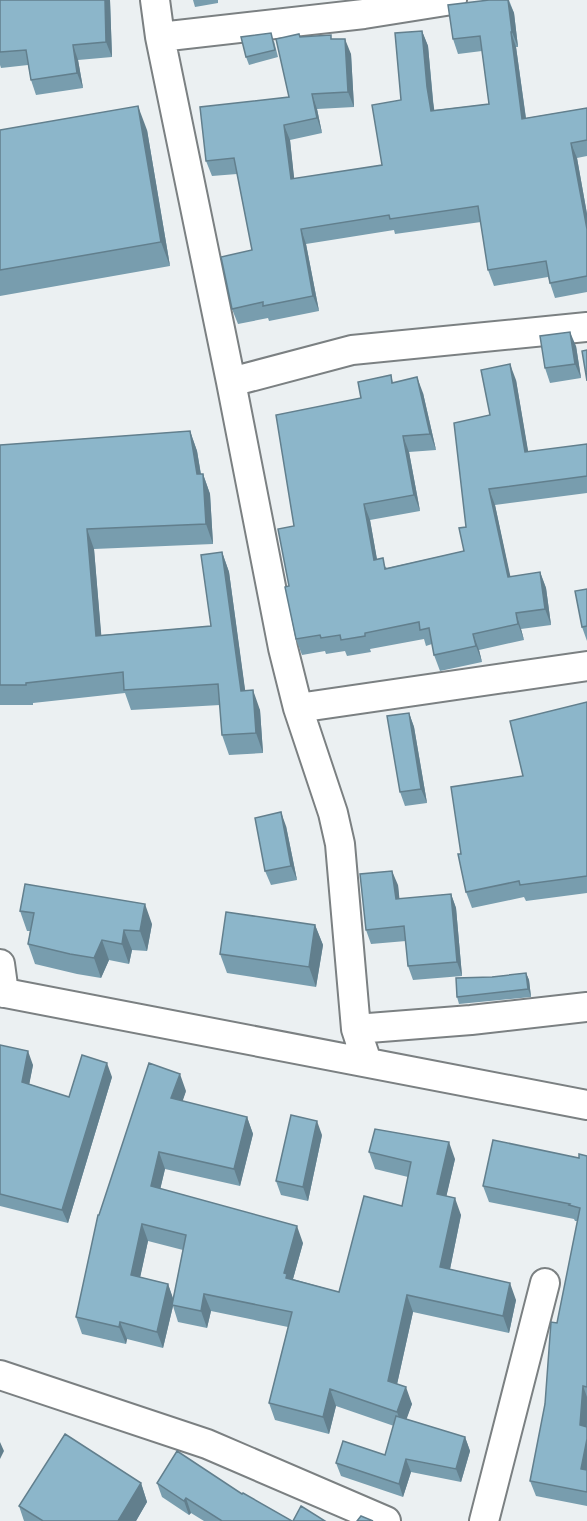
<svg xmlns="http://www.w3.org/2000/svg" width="587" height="1521" font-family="'Open Sans',sans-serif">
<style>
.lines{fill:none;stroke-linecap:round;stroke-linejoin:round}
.street-casing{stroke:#7b8082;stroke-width:32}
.street{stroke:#fff;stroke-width:28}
.wall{fill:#789dae;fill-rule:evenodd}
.shaded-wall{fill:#627f8d}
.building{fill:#8cb6ca;stroke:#627f8d;stroke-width:1.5}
</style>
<rect width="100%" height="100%" fill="#ebf0f2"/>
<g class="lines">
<!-- street casing -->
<g class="street-casing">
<path id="street" d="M155,0l5,37 71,345 52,266 15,60 35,105 7,31 16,185 11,33
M160,37l204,-23 88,-14
M231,382l121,-32 235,-23
M298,708l289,-42
M0,964l4,29
M0,992l587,113
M356,1029l115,-9 116,-13
M0,1375l207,69 179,77
M484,1521l61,-238"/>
</g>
<!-- street -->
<use href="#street" class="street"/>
</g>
<!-- wall -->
<path class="wall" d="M0,0h110l2,57 -34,3 5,28 -47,7 -5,-15 -3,-15 -27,3 -1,-3z
M193,0h25v3l-23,4z
M489,0h20l5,13 4,34h-2l10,71 61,-10v48l-10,2 10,56v78l-32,6 -7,-21 -54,9 -6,-16 -7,-48 -86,12 -1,-4 -88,14 13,67 -50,10 -1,-3 -30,6 -6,-15 20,-59 -15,-76 -25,2 -6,-15 83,-64 11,-60 32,2 19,15 3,53 -37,2 5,24 -32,7 4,39 88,-14 40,-134 6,15 6,64 55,-6 -7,-53 -24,3 -5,-15z
M274,41l4,16 -29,8 -3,-8z
M0,130h147l23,136 -170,30z
M576,346l5,32 -31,5 -5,-15z
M391,375l2,8 30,10 13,57 -27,2 11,59 -50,9 7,40 10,8 77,-17 2,-24 24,-112 26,-35 12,72 59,-8v49l-92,12 15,72 30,-5 6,16 5,37 -30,4 3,11 -45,10 3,12 -42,9 -6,-16 -2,-11 -6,2 -2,-7 -54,10 1,3 -24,4 -2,-5 -19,3 -1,-3 -23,4 -6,-16 -7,-53 5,-60 67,-128z
M190,431l7,20 4,23h2l7,20 3,50 -119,5 7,86 110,-9 11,-74 7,20 16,119 15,19 3,43 -34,2 -7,-20 -2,-30 -89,5 -6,-17 -92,10v2h-33v-260z
M587,589v52l-5,-14z
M587,702v191l-61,8 -2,-4 -52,11 -6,-16 -5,-38 62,-78z
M409,713l5,14 13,76 -22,3 -5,-14z
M286,826l11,54 -26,5 -6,-14z
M398,885l1,14 52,-5 5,14 6,68 -49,4 -5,-14 -2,-25 -35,3 -5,-14z
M20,911l132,13 -5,27 -15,-1 -3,14 -20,-4 -8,18 -24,-4 -42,-10 -7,-20 2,-13h-3z
M315,925l8,20 -7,42 -89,-14 -7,-19z
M526,973l3,7 2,17 -72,7 -2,-7 35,-20z
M0,1045l33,20 -4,19 40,13 43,-20 -44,146 -68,-17z
M186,1091l-4,10 65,16 6,17 -13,52 -75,-17 -5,20 143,54 -10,36 46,13 63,-86 6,-29 -33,-8 -6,-17 86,7 -9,38 15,18 -11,54 66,31 -7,33 -96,-21 -16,72 15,20 -6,15 59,18 5,14 -9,31 -50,-10 -8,25 -62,-21 -5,-13 49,-8 9,-29 -58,-20 -7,28 -54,-14 -6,-17 19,-76 -77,-16 -4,17 -29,-6 -5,-16 -10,42 -36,-9 -1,5 -44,-10 -6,-17 23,-102zM148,1241l35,9 -10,49 -5,-15 -28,-7z
M322,1135l-14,66 -27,-6 -5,-14z
M587,1156v350l-51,-10 -6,-15 15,-77 12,-81 21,-102h-3l-1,-2 -85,-17 -6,-16z
M141,1483l6,19 -11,19h-112l-5,-15z
M157,1483l85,11 50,27h-88l-13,-8 -2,2 -27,-18z"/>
<!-- shaded-wall -->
<path class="shaded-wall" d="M105,0h5l2,57 -6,-15z
M508,0l6,13 4,34 -6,-15z
M422,31l6,15 5,56 4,24 -6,-15 -4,-24z
M511,32l5,15 12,87 -6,-15z
M345,39l6,15 3,53 -6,-15z
M73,45l5,15 5,28 -6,-15z
M312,94l5,15 5,24 -5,-15z
M138,106l9,24 23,136 -9,-24z
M284,125l6,15 6,55 -5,-16z
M571,143l6,15 10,56v15z
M301,229l5,15 13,67 -6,-15z
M570,332l6,14 5,32 -6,-14z
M510,364l6,16 15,88 -6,-16z
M417,377l6,16 13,57 -6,-16z
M190,431l7,20 7,43 -7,-20z
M403,436l6,16 11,59 -6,-16z
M203,474l7,20 3,50 -7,-20z
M489,489l6,16 19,88 -6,-16z
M364,504l6,16 10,56 -6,-16z
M87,529l7,20 9,106 -7,-19z
M222,552l7,20 19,139 -7,-20z
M540,572l6,16 5,37 -6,-16z
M516,613l5,16 3,11 -6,-16z
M473,634l6,16 3,12 -6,-16z
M253,690l7,20 3,43 -7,-20z
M409,713l5,14 13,76 -6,-14z
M281,812l5,14 11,54 -6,-14z
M392,871l6,14 3,28 -5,-14z
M451,894l5,14 6,68 -5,-14z
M145,904l7,20 -5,27 -7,-20z
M315,925l8,20 -7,42 -7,-20z
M124,930l8,20 -3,14 -7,-20z
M102,940l7,20 -8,18 -7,-20z
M526,973l3,7 2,17 -3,-8z
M28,1051l5,14 -6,31 -5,-14z
M107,1063l5,14 -44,146 -6,-13z
M180,1074l6,17 -8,24 -7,-17z
M247,1117l6,17 -13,52 -6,-17z
M317,1121l5,14 -14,66 -5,-14z
M449,1142l6,17 -12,52 -6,-17z
M159,1152l6,17 -8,34 -6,-17z
M455,1198l6,17 -14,69 -7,-17z
M142,1224l6,17 -11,51 -6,-17z
M297,1226l6,17 -12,43 -7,-13z
M510,1283l6,17 -7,33 -6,-17z
M168,1284l6,17 -2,4 1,1 -10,42 -6,-16z
M204,1294l7,17 -4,17 -6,-17z
M407,1295l6,17 -19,86 -6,-17z
M120,1322l7,17 -1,5 -7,-17z
M583,1386l4,11v25l-1,19 -6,-16z
M406,1387l6,17 -9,25 -6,-17z
M330,1389l6,17 -7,28 -6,-17z
M465,1437l5,14 -9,31 -5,-13z
M587,1439v46l-6,-16z
M0,1442l4,9 -4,8z
M406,1459l5,13 -8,25 -4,-13z
M141,1483l6,19 -11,19h-18z
M186,1498l5,15 -2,2 -5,-14z"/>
<!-- building -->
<path class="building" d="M0,0h105l1,42 -33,3 4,28 -46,7 -5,-30 -26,2z
M489,0h19l4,32h-1l11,87 65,-11v32l-16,3 16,86v47l-37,7 -4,-22 -58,9 -10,-64 -88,13 -1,-4 -88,14 12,67 -50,10v-4l-31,7 -11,-52 31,-7 -18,-92 -28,3 -6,-54 89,-10 -13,-58 23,-5 1,3 31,-2v4h14l3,53 -36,2 5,24 -33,7 7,54 91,-14 -10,-60 29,-5 -6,-67 27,-2 5,56 4,24 58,-7 -9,-68 -27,3 -5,-34z
M271,33l4,17 -29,7 -5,-20z
M138,106l23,136 -161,28v-140z
M570,332l5,32 -30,4 -5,-32z
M587,350v31l-5,-30z
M510,364l15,88 62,-8v32l-98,13 19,88 32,-5 5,37 -29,4 2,11 -45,10 3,12 -42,9 -5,-27 -9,2 -1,-8 -54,11v3l-24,4 -1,-5 -19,3 -1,-3 -24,4 -11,-52 4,-1 -11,-57 16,-3 -18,-111 85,-17 -3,-16 33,-7 1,8 25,-6 13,57 -27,2 11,59 -50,9 10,56 9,-2 2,11 79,-18 -5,-23 7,-1 -12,-104 36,-8 -9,-45z
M190,431l7,43h6l3,50 -119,5 9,107 115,-10 -10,-71 21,-3 19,139 12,-1 3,43 -34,2 -4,-51 -94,6 -1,-18 -97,11v2h-26v-240z
M587,589v37l-5,1 -7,-36z
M587,702v174l-67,9 -1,-4 -53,11 -8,-38h3l-10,-67 72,-11 -13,-55z
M409,713l12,76 -21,3 -13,-76z
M281,812l10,54 -26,5 -10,-53z
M392,871l4,28 55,-5 6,68 -49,4 -4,-40 -38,4 -6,-56z
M25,884l120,20 -5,27 -16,-1 -2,14 -20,-4 -8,18 -24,-4 -42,-10 6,-31 -14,-2z
M226,912l89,13 -6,42 -89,-13z
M526,973l2,16 -71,8 -1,-19 36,-1z
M0,1045l28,6 -6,31 47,15 13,-42 25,8 -45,147 -62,-16z
M149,1063l31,11 -9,24 76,19 -13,52 -75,-17 -8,34 146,40 -13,47 3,1 -1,4 53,14 25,-96 38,10 9,-44 -42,-10 6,-23 74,13 -12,52 18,4 -15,69 70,16 -7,33 -96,-21 -19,86 18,6 -9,25 -67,-23 -7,28 -54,-14 23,-91 -88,-18 -3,17 -29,-6 14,-70 -44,-11 -11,51 37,9 -11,48 -37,-10 -1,5 -43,-10 22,-102h1z
M291,1115l26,6 -14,66 -27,-6z
M493,1140l86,18v-4l8,2v231l-4,-1 -3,39 7,2v12l-6,30 6,1v22l-57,-11 15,-77 6,-82 6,1 23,-115 -11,-3 1,-1 -87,-18z
M396,1416l69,21 -9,32 -50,-10 -7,25 -63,-21 7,-22 42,14z
M65,1434l76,49 -23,38h-75l-24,-15z
M177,1451l65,43 1,-1 49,28h-70l-36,-23 -2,3 -27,-18z
M301,1506l24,15h-32z
M361,1516l12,5h-16z"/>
</svg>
